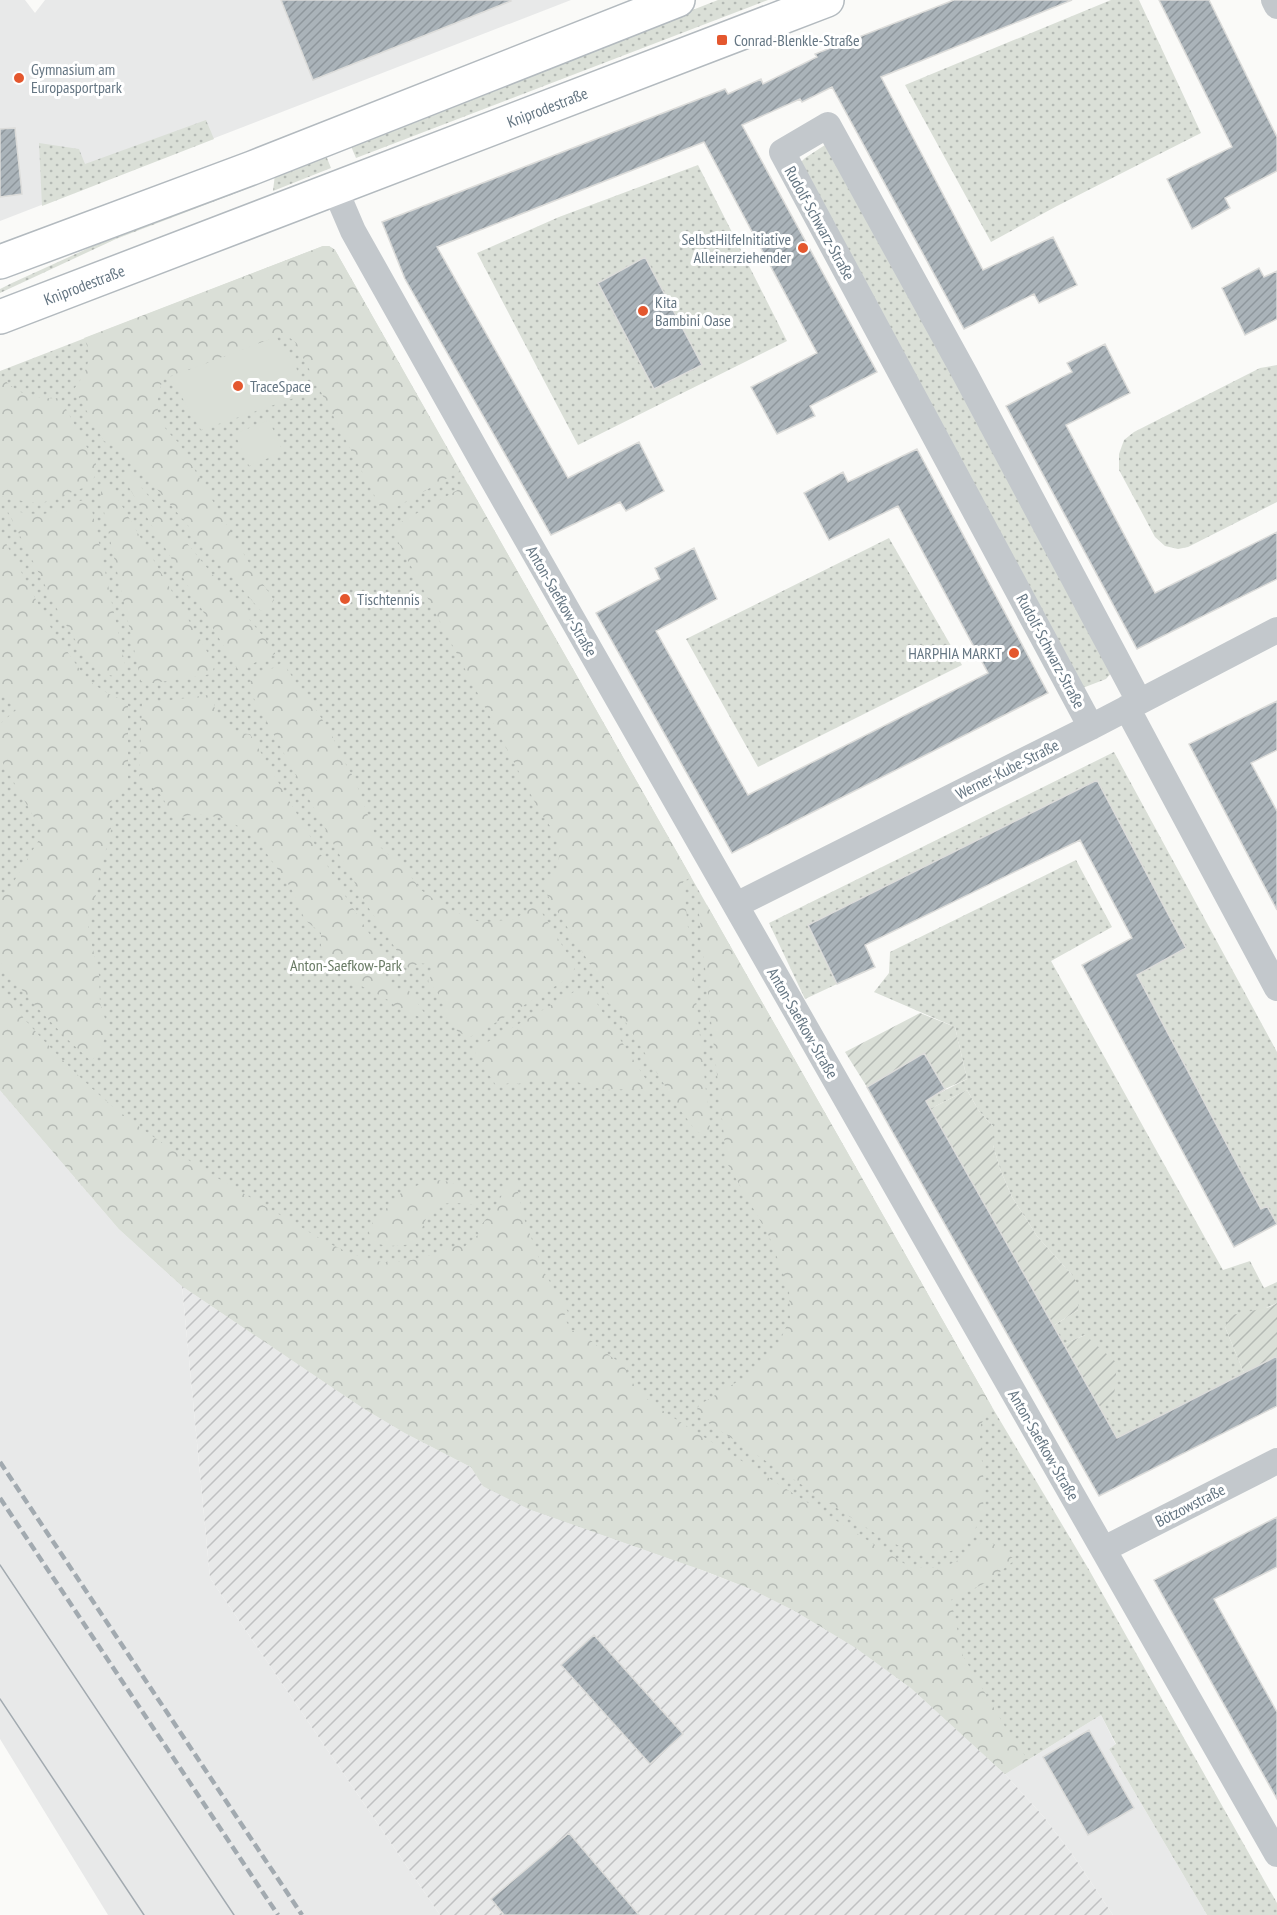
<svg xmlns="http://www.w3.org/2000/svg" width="1277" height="1915" font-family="'PT Sans Narrow',sans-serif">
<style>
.built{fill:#e8e9e9}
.industrial{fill:url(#industrial-furrows)}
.grass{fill:url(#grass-dots)}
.forest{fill:url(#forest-crowns)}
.garden{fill:url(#garden-furrows)}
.pitch{fill:#dadfd7}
.building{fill:url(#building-hatch);stroke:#dcdcda;stroke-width:1.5}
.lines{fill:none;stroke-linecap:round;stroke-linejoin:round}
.secondary-casing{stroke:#b3babf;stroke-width:36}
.street{stroke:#c3c8cc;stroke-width:26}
.secondary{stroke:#fff;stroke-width:33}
.tram{stroke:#a2aab0;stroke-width:1.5}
.rail{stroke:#a2aab0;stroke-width:4.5;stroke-dasharray:9 4.5;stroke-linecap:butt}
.poi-dot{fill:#e4572e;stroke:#fff;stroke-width:2}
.labels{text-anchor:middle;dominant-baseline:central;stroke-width:6;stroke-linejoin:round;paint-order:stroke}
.poi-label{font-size:16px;fill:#657683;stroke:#fff;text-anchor:start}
.street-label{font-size:16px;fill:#657683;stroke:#fff}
.park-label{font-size:16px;fill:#687a64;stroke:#fff}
</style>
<defs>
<pattern id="industrial-furrows" width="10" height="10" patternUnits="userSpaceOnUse" patternTransform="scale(1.5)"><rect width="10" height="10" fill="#e8e9e9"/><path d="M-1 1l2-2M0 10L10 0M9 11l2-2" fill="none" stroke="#c0c1c2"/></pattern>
<pattern id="grass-dots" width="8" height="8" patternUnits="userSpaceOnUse" patternTransform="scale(1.5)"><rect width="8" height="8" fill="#dadfd7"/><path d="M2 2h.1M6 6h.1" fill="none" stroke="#b4b9b4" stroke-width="1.8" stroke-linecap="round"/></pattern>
<pattern id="forest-crowns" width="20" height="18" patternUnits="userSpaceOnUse" patternTransform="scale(1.5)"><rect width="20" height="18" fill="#dadfd7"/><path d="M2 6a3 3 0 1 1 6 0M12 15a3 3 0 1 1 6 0" fill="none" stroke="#b4b9b4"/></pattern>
<pattern id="garden-furrows" width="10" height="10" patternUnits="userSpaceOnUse" patternTransform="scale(1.5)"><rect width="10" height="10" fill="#dadfd7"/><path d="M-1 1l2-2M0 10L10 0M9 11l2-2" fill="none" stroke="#b4b9b4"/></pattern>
<pattern id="building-hatch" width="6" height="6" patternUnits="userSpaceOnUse" patternTransform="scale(1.5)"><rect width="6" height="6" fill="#aab3b9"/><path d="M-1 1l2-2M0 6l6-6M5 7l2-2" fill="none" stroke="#8e969c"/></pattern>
</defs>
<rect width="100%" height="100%" fill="#fafaf8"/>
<!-- built -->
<path class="built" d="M0,0h25l10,13 10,-13h526l-571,221z
M0,1090l119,139 63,57 28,292 230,337h-332l-108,-176z
M1101,1715l15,30 -7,4 98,166h-94l-41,-61 -29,-38 -38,-42z"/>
<!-- industrial -->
<path class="industrial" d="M182,1286l181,122 42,25 66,34 12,19 268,103 44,22 61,37 55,40 94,86 38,42 29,38 41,61h-673l-230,-337z"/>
<!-- grass -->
<path class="grass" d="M718,0h50l-412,158 -6,-14z
M1111,0h28l62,133 -144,73 -66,36 -86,-157z
M206,120l8,19 -172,67 -3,-63 40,6 6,15z
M825,145h4l284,526 -7,8 -26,10 -279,-527 4,-4z
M325,153l6,15 -58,23 2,-17z
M698,165l89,176 -209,104 -101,-192 82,-36z
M242,185l2,5 -128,49 -116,54v-4l12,-6 114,-52z
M323,246h6l6,4 657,1157 96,161 189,335v12h-70l-98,-166 7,-5 -15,-29 -96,59 -94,-86 -55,-40 -61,-37 -44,-22 -46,-18 -176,-62 -46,-23 -12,-19 -66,-34 -42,-25 -181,-122 -63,-57 -119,-139v-719z
M1277,365v137l-89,45 -10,2 -13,-3 -10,-9 -36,-67v-16l5,-14 10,-8 126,-64z
M889,538l73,127 -204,102 -72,-128z
M1114,752l163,300v172l-10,-17 -6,2 -124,-234 49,-28 -89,-166 -289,144 29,59 -32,15 -36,-76z
M1076,860l36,67 -61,34 172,309 27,-9 14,27 13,-6v21l-52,24 19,46 -127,65 -18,-31 -14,-72 -21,9 -11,-18 25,-16 -6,-35 -35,-39 -25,-39 -12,-28 -7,-24v-19l-14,-15 -12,-21 -37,19 -4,-9 41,-21 -12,-52 -81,-35 15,-19 1,-21z"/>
<!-- forest -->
<path class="forest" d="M323,246h6l6,4 125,221 -76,43 -89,-172 -9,-7 -10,2 -113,42c-10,29 -7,43 16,64l73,125 22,32 -5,7 -8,4 -134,-157 -23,-13 -30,-52c12,-16 20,-31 10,-51z
M0,375c15,19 36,25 60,23l36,66 -1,11 -4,10 -49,18 -20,-2 -22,-5z
M125,472l7,4 143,175v3l-37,16 -117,-196z
M108,482l104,178 2,7 -2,7 -58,9h-9l-4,-2 -40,-183v-7z
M468,484l223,393 -8,5 26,236 1,11 -5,7 -9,-5 -18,-24 -135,-219c25,-24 18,-51 -2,-74l-150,-286z
M87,499l5,11 34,159 -4,5 -9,2 -7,-2 -23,-21 -24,-40 -52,-103c18,3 36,7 53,0 10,-4 17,-9 27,-11z
M0,532l51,96 29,42 13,14 16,10 19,8v83l-9,5 -10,15 2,26 -11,41 -4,23 -7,18 -1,15 11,47 1,28 8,25 -8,23 -9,10 -25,-23 -36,-38 -30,-38v-63l7,-6 36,-60 -43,-75v-34l16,-14 -16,-21z
M283,662l18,29 8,8 22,34 10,23 14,24 24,66 26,23 16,21 25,18 31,13 10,1 29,-3 8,-7 13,-7 38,61 -3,10 -95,58 -8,3 -11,-5 -18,-23 6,-5 -18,-23 4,-7 1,-6c-8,-7 -16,-5 -24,1l-41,-62 -122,-223z
M216,694c-8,23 13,39 34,40l94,160 46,72 -5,7 2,11 7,6 13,-2 23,33 -33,-13 -7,-7 -42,-22 -7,-11 -12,-8 -8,-14v-13l-16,-13 -14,-32 -38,-54 -30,-16 -26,-4 -22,4 -7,-4c-2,-18 -12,-28 -29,-31l3,-79z
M698,905h9l285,502 -11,17 -1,13 4,49 -1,24 -6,16 -9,13 -13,11 -19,5 -19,-1 -35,-16 -187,-124 4,-9 59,-36 18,-19 14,-32 -1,-29 -20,-53 -42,-73z
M587,988l69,107 -24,-6 -28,1 -27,-8 -31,-3 -13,1 -15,4 -9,-1 -12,4 -22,-34 4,-6 100,-58z
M0,990c33,41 71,81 111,115 50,41 108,74 164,107 30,17 60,38 93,47 32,9 64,-3 93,-16l3,4 15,-13 -3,-4c15,-14 25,-33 35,-51l5,5 9,37 19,51 24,40 -5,4 9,15h7l31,25 13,8 11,21 12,13 20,15 239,151c31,11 59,-1 79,-25l17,9 14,12 -28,22 -36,18 12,56 44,74 21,30 -23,14 -94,-86 -55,-40 -61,-37 -44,-22 -46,-18 -176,-62 -46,-23 -12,-19 -66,-34 -42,-25 -181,-122 -63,-57 -119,-139z
M429,1180c22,0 38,5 49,25 -26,-2 -44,-8 -55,21 -3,7 -3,12 -6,18l-27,2 -19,-3 -2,-11 5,-13 7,-5 20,-21z"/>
<!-- garden -->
<path class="garden" d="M920,1013l35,14 12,52 -22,10 -21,-36 -57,34 -22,-35z
M967,1090l12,21 14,15v19l7,24 12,28 25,39 35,39 7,11 -1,24 -25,16 -123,-217z
M1277,1303v53l-33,17 -19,-46 7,-12 38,-8z
M1085,1335l32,28 -3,34 -15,10 -35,-63z"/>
<!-- pitch -->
<path class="pitch" d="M276,337l20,29 7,29 -102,35 -31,-53z
M269,420l14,32 -34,14 -14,-32z"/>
<!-- building -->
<path class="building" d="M281,0h229l1,1 -198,79z
M954,0h118l-191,77 102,193 70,-33 24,48 -38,18 -5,-9 -70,35 -132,-242 -30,15 -2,-3 -58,26 135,247 -67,34 5,10 -38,18 -26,-47 66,-34 -113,-211 -267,105 131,231 71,-36 25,49 -38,20 -6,-9 -69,33 -146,-256 -23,-57 343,-133 3,5 33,-15 2,5 54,-27 -2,-3z
M1159,0h50l68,137v34l-52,27 5,10 -38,21 -25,-50 65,-32z
M15,128l7,66 -22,3v-68z
M645,257l57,108 -48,24 -56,-106z
M1259,268l5,9 13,-6v48l-32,16 -23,-47z
M1105,344l25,49 -64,32 89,168 122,-61v47l-140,70 -131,-243 66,-34 -5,-9z
M917,449l131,244 -316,160 -136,-240 64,-34 -5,-11 39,-20 23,51 -61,32 92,164 240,-122 -90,-167 -69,34 -25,-47 39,-21 5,10z
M1277,701v49l-26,13 26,48v99l-88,-166z
M1097,780l89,168 -49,27 124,234 6,-3 10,18 -43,23 -152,-282 50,-27 -52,-98 -215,105 10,22 -38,17 -29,-59z
M924,1053l21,36 -19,12 191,337 160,-82v50l-178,90 -232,-409z
M1277,1517v50l-63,32 63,113v87l-123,-219z
M594,1635l89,99 -33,30 -89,-99z
M1089,1730l45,78 -46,27 -45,-78z
M569,1833l70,82h-135l-13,-16z"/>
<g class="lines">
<!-- secondary casing -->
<g class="secondary-casing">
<g id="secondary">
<path d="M0,262l252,-94 426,-168"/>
<path id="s1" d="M0,317l827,-317"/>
</g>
</g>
<!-- street -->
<path class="street" d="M1274,0l3,6
M335,189l18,42 132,235 792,1388
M1127,708l150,280
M1091,727l-309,-575 46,-27 137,249 174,327
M736,905l355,-178 186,-97
M1104,1549l173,-88"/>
<!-- secondary -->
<use href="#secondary" class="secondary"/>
<!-- tram -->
<path class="tram" d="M0,1565l234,350
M0,1699l144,216"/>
<!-- rail -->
<path class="rail" d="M0,1462l302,453
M0,1498l278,417"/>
</g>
<!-- markers -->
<g class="poi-dot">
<rect x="716" y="34" width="12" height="12" rx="3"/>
<circle cx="19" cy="78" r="6"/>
<circle cx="803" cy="248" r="6"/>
<circle cx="643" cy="311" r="6"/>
<circle cx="238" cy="386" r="6"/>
<circle cx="345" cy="599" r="6"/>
<circle cx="1014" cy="653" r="6"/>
</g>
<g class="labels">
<!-- poi labels -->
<g class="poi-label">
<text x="734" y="40">Conrad-Blenkle-Straße</text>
<text x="31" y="69">Gymnasium am<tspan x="31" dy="18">Europasportpark</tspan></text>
<text x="791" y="239" text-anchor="end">SelbstHilfeInitiative<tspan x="791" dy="18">Alleinerziehender</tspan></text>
<text x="655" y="302">Kita<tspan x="655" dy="18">Bambini Oase</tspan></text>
<text x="250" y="386">TraceSpace</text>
<text x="357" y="599">Tischtennis</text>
<text x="1002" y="653" text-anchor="end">HARPHIA MARKT</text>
</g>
<!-- street labels -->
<g class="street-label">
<text stroke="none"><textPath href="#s1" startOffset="586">Kniprodestraße</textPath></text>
<text transform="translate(820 223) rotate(61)">Rudolf-Schwarz-Straße</text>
<text stroke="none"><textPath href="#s1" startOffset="90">Kniprodestraße</textPath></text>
<text transform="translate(562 601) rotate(60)">Anton-Saefkow-Straße</text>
<text transform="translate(1051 651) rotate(62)">Rudolf-Schwarz-Straße</text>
<text transform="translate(1007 769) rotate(-27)">Werner-Kube-Straße</text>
<text transform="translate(803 1023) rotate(60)">Anton-Saefkow-Straße</text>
<text transform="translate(1044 1445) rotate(60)">Anton-Saefkow-Straße</text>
<text transform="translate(1190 1505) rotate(-27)">Bötzowstraße</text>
</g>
<!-- park labels -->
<g class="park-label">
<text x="346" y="965">Anton-Saefkow-Park</text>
</g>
</g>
</svg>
